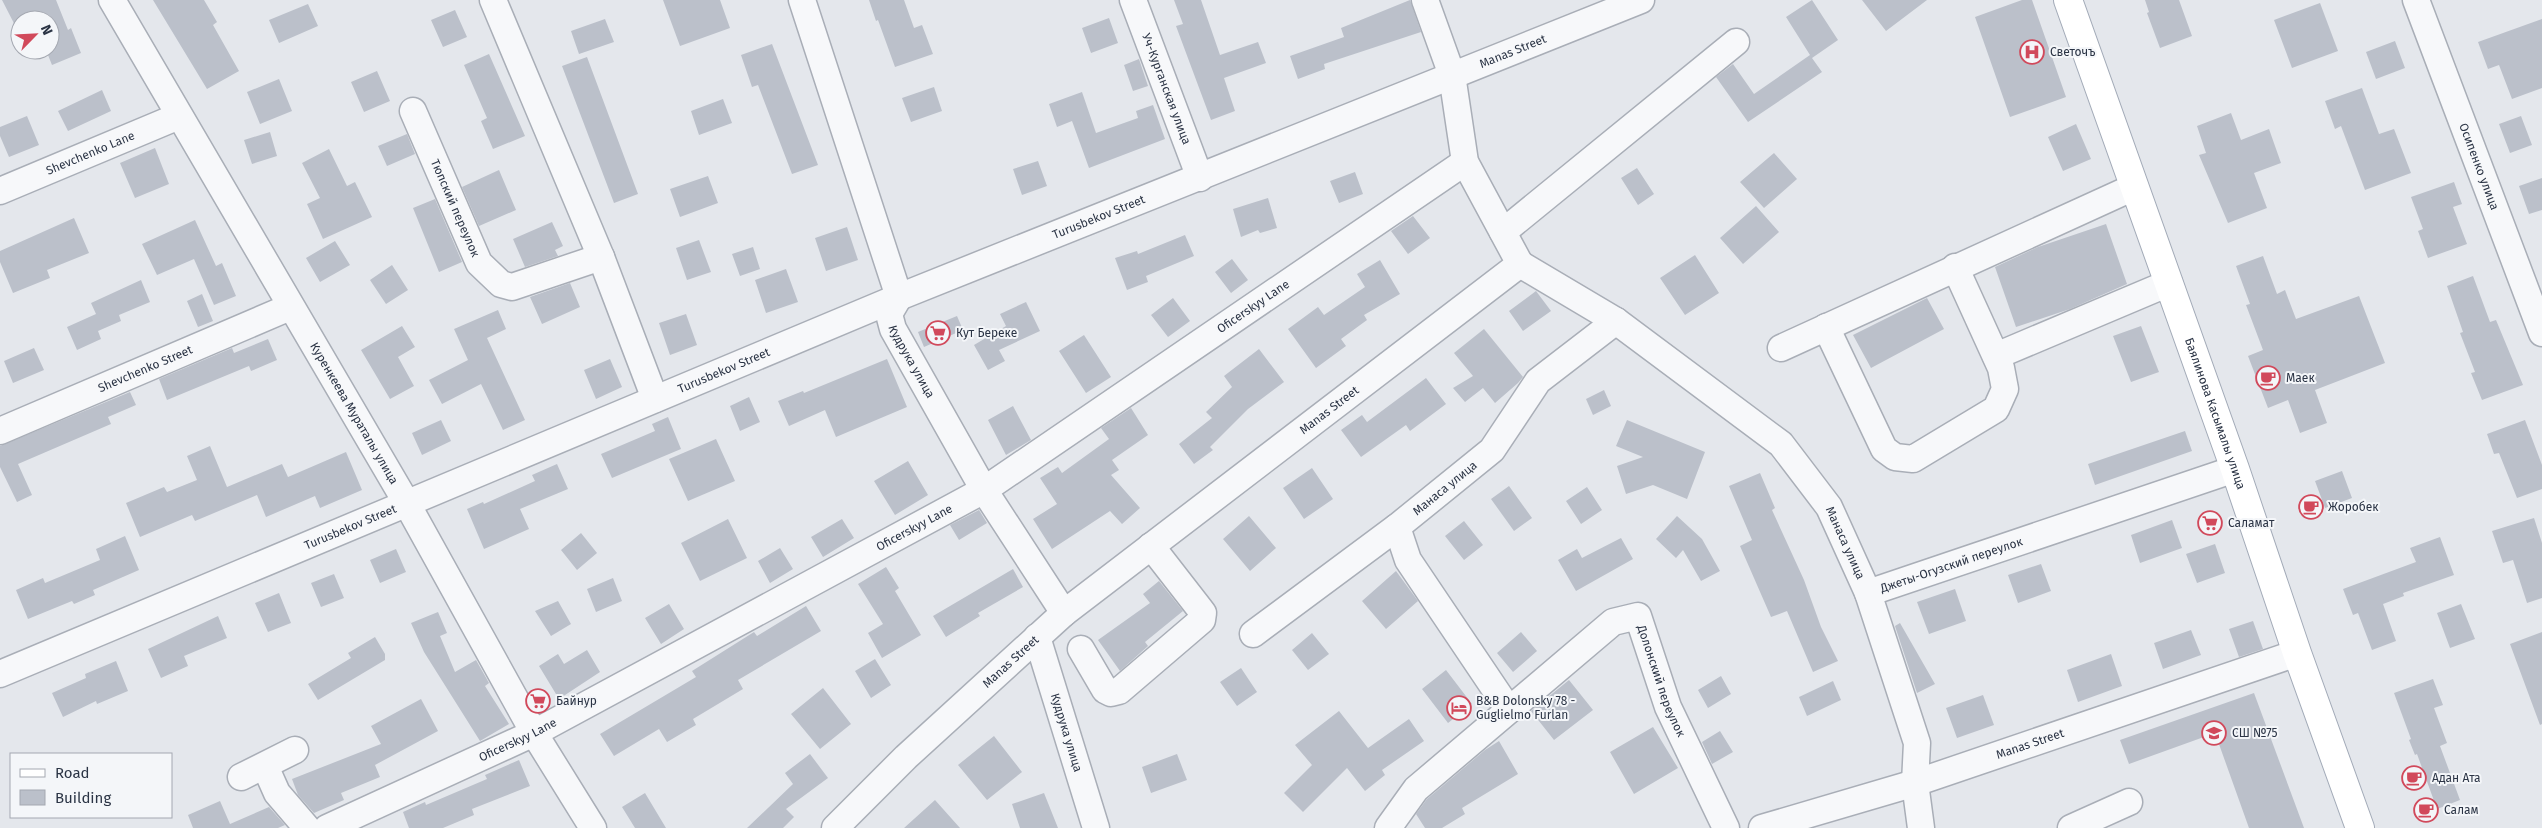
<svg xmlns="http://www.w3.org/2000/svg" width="2542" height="828" font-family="'Fira Sans',sans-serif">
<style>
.building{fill:#bbc0ca}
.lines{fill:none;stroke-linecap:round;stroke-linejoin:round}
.minor-casing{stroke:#a9aeb7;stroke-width:29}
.major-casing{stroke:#a3abb8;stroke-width:30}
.minor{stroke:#f7f8fa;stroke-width:26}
.major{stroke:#fff;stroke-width:28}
.labels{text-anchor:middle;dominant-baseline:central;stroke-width:4;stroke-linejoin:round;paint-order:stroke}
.street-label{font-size:12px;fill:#2b3445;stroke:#f4f6f9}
.poi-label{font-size:12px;fill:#2b3445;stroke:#f4f6f9;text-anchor:start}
</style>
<rect width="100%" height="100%" fill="#e4e7ec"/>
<!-- building -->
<path class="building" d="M2,0h54l12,30 3,-2 10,25 -29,12 -6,-15h4v-30h-30v15z
M153,0h51l13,22 -4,3 26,46 -32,18z
M663,0h57l10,28 -50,18z
M869,0h35l10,28 8,-3 11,29 -38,13 -17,-47 -2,1z
M1174,0h27l19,55 38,-13 8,21 -42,15 11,33 -24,9 -35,-94 7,-2z
M1410,0l11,32 -97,32 1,5 -27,10 -8,-23 54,-19 -3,-9z
M1812,0l26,40 -26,18 10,14 -74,50 -32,-45 17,-13 21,30 56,-39 -24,-38z
M1862,0h65l-41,31z
M2022,0h10l34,97 -56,20 -35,-100z
M2145,0h34l13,36 -32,12 -13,-35 2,-1z
M2320,3l18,48 -46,17 -18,-48z
M308,4l10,22 -39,17 -10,-23z
M455,10l12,27 -24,10 -12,-27z
M1109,18l9,25 -27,10 -9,-25z
M605,19l9,23 -35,12 -8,-23z
M2542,19v69l-30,11 -13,-34 -11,4 -10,-27z
M2395,41l10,27 -29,11 -10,-27z
M772,44l46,121 -26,9 -34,-89 -6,2 -11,-32z
M489,54l36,82 -32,13 -12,-28 6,-3 -23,-53z
M587,57l51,137 -24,9 -52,-137z
M1139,59l9,27 -15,5 -9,-26z
M377,71l13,30 -26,11 -13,-30z
M279,79l13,32 -32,13 -13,-32z
M934,87l8,24 -31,11 -9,-24z
M2362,88l17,46 15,-5 17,44 -46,17 -24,-64 -6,3 -10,-28z
M102,90l9,21 -43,20 -10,-20z
M1082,92l14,41 42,-15 -2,-7 17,-6 12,34 -76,29 -17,-47 -15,6 -8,-23z
M723,99l9,24 -33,12 -8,-24z
M2231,113l10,27 28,-11 12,34 -27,10 13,35 -39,15 -29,-68 7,-2 -9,-27z
M27,116l12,29 -30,12 -9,-21v-9z
M2521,116l11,29 -22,8 -11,-29z
M2076,124l15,35 -28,12 -15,-34z
M270,132l7,24 -25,8 -8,-24z
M407,134l8,20 -28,12 -9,-20z
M155,148l14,36 -34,14 -15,-35z
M329,149l18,37 8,-4 17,35 -49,22 -16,-35 13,-6 -18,-35z
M1774,153l23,26 -33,29 -24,-26z
M1038,161l9,25 -25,9 -9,-26z
M1637,168l17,26 -16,11 -17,-27z
M499,170l17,40 -37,16 -17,-39z
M1355,172l8,22 -24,9 -9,-22z
M708,176l10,27 -38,14 -10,-28z
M2542,178v32l-13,4 -10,-28z
M2454,182l8,22 -9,3 14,37 -39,14 -10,-27 5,-2 -12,-32z
M1268,198l9,30 -17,5 -2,-3 -17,7 -8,-28z
M435,199l27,63 -23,10 -26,-64z
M1756,206l23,26 -36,32 -23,-26z
M1413,216l17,22 -22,16 -17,-23z
M74,218l15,35 -42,17 3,8 -37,15 -13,-31v-11z
M195,220l21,46 6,-3 14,33 -22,9 -20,-46 -37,16 -15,-31z
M552,222l11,24 -8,4 3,6 -33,11 -12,-28z
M2106,224l21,60 -57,25 -54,18 -21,-60 43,-20z
M847,227l11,33 -32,11 -11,-33z
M1185,235l9,21 -48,20 2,6 -21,8 -12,-32 22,-7 1,3z
M699,240l12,32 -24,8 -11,-32z
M335,241l15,24 -30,17 -14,-24z
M753,247l7,22 -20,7 -8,-22z
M1695,255l24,38 -34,22 -25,-37z
M2263,256l14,38 8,-4 11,29 63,-23 26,67 -70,27 12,33 -27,10 -12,-33 -20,8 -20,-52 15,-6 -17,-45 4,-1 -14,-38z
M1232,259l16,21 -17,13 -16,-21z
M1380,260l20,34 -36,21 3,5 -26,19 5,7 -30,22 -28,-39 30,-22 6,8 41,-28 -8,-13z
M392,265l16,25 -22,14 -16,-24z
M786,269l12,33 -32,11 -11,-33z
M2473,276l17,46 6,-2 27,65 -41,15 -11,-27 4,-1 -15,-39 3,-1 -16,-46z
M141,280l9,22 -31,13 2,6 -23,10 3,8 -24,11 -10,-23 29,-13 -5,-11z
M570,283l10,24 -38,17 -12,-27z
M1536,291l15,20 -28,20 -14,-20z
M202,294l11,27 -15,6 -11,-26z
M1173,298l17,23 -22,16 -17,-22z
M1927,298l17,31 -73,39 -18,-33z
M1026,302l14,29 -41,19 6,11 -17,9 -14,-25 32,-19 -6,-12z
M498,310l8,19 -19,9 38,82 -22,10 -22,-46 -39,20 -13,-24 39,-20 -14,-31z
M686,314l11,31 -27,10 -11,-32z
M957,316l6,14 -39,17 -6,-15z
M402,326l13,21 -17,10 16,29 -24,13 -29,-49z
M2141,326l18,46 -28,10 -18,-46z
M1484,329l39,48 -5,6 -23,20 -12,-15 -18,14 -12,-14 20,-12 -19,-23z
M1084,335l27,42 -25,16 -27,-42z
M268,339l9,21 -26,11 -2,-5 -82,34 -8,-21 73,-31 2,5z
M34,348l10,22 -31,13 -9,-22z
M1259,349l25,33 -36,27 -38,38 3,3 -19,14 -15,-20 33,-26 -6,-6 26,-25 -8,-11z
M610,359l12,28 -26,12 -12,-29z
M887,359l20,48 -71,30 -11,-27 -36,16 -11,-25 25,-10 1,2z
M1426,378l20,26 -36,27 -4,-6 -45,32 -20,-27 21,-15 5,7z
M1604,390l7,16 -18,9 -7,-16z
M130,392l6,13 -28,12 3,7 -93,40 14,31 -15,7 -17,-35v-21z
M749,397l11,25 -20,9 -10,-25z
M1013,406l18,34 -25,15 -18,-35z
M1131,408l17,27 -36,25 7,10 -8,5 29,33 -18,16 -12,-13 -58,38 -19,-30 24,-15 -17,-26 18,-11 4,6 47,-34 -8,-11z
M668,417l13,32 -69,29 -11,-24 54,-23 -3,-7z
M441,420l10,21 -29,14 -10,-22z
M1627,420l78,32 -18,47 -34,-14 -27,9 -9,-28 26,-9 -27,-11z
M2525,420l17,45v24l-25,9 -18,-45 -5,1 -7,-20z
M2185,431l7,20 -97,34 -7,-21z
M716,439l19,42 -47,20 -19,-42z
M210,446l17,41 55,-23 6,13 58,-25 16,38 -42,18 -5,-12 -49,21 -9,-22 -62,26 -3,-6 -52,22 -14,-34 38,-16 3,5 30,-12 -10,-24z
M908,461l20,34 -33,20 -21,-34z
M557,464l11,25 -48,20 9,20 -45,20 -17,-40 16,-7 1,2 51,-23 -3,-6z
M1312,468l21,31 -29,20 -21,-31z
M2342,471l10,27 -27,10 -10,-27z
M1760,473l15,35 -3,2 32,70 17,47 17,34 -25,11 -26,-61 -16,6 -31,-71 12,-6 -23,-54z
M1509,486l23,32 -18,13 -23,-32z
M1587,487l15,23 -21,14 -15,-23z
M979,510l8,13 -28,17 -9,-15z
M1249,516l27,32 -26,23 -27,-32z
M1677,516l25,23 18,32 -19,10 -18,-31 -7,8 -20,-19z
M2534,518l8,25v55l-15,5 -14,-43 -10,3 -11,-32z
M728,519l19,39 -47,23 -19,-38z
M842,519l12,19 -31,19 -12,-20z
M2172,520l10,28 -42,15 -9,-28z
M1464,521l19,24 -19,15 -19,-24z
M581,533l16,20 -20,17 -16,-20z
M125,536l14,34 -46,20 2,5 -21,9 -2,-3 -44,18 -12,-29 27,-12 2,5 55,-23 -4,-11z
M2440,537l14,38 -51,18 1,3 -21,8 13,37 -24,9 -14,-37 -5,2 -10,-26 73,-27 -6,-14z
M1621,538l12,21 -57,32 -18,-31 19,-11 5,9z
M2215,544l10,29 -28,10 -11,-29z
M780,548l13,21 -23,14 -12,-22z
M396,549l10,23 -26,11 -10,-23z
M2041,564l10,27 -33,12 -10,-28z
M886,567l13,21 -4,3 26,44 -39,23 -14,-25 15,-9 -25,-40z
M1013,569l10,18 -45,26 2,3 -34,21 -13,-21z
M1396,571l22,30 -32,28 -24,-28z
M334,574l10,24 -23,9 -10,-24z
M613,578l9,23 -26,11 -9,-23z
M1159,581l24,30 -38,31 3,4 -28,25 -22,-31 52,-37 -7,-9z
M1955,589l11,32 -37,13 -12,-32z
M279,593l12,30 -23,9 -13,-29z
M558,601l13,23 -20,12 -16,-25z
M669,604l15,25 -23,15 -16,-26z
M2461,604l14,35 -25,9 -13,-35z
M806,606l15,25 -83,49 5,9 -50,30 3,6 -29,17 -8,-13 -45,27 -14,-22 96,-57 -4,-6 62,-39 3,4z
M438,612l9,21 -7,3 15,36 21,-12 13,23 -4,3 24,38 -29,17 -56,-89 -13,-29z
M218,616l9,22 -43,18 4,10 -27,12 -13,-29z
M2253,621l10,28 -24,8 -10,-28z
M1900,623l35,61 -18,9 -22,-67z
M2191,630l10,25 -38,14 -9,-26z
M1521,632l16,19 -24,21 -16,-19z
M2542,632v92l-2,1 -30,-81z
M1312,633l17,21 -21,16 -16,-20z
M375,637l10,17v6l-67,40 -10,-16 43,-26 -3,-5z
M587,650l13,22 -41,27 -20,-33 19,-12 6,10z
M2111,654l11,32 -44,16 -11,-32z
M875,659l16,26 -20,13 -16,-27z
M116,661l12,30 -31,13 -1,-3 -33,16 -11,-24 34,-15 -1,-4z
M1241,668l16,24 -20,14 -17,-24z
M1446,670l26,34 -24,19 -26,-34z
M1721,676l10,18 -23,14 -10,-18z
M2433,679l10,26 -9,3 13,35 -7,3 20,54 -23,9 -20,-55 -2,1 -6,-15 2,-1 -17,-46z
M1569,680l24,30 -39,30 -23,-29z
M1833,681l8,19 -34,16 -8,-19z
M823,688l28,36 -31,25 -29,-35z
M2254,693l50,135h-55l-34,-95 -86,31 -9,-24z
M1983,695l11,30 -37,13 -11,-30z
M421,699l17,32 -63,34 5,12 -39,16 3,7 -30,13 -16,-18 -6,-16 89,-35 -10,-18z
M1339,711l29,37 41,-29 15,22 -42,29 3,5 -20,16 -18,-23 -44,44 -19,-19 28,-28 -17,-20z
M1653,727l25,41 -44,26 -24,-42z
M1720,731l13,21 -21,12 -10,-22z
M994,736l28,36 -35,28 -29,-35z
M1499,741l19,33 -56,34 3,6 -23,14h-17l-9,-14 11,-15 58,-49z
M810,754l18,24 -42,31 8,8 -11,11h-36l46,-44 -8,-11z
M1177,754l10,26 -36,13 -9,-26z
M519,760l11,26 -58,23 2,6 -31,13h-34l-6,-16 22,-10 1,3 61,-26 -2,-4z
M645,793l21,35h-31l-13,-21z
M1044,793l14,35h-38l-8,-24z
M935,800l25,28h-56z
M220,801l10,23 39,-17 16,18 -7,3h-85l-5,-13z"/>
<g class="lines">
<!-- minor casing -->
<g class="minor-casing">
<g id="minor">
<path id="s1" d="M112,0l294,502 128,231 59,95"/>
<path d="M493,0l108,257 54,142"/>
<path id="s2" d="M802,0l97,297 -10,17 4,15 91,161 80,123"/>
<path id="s3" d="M1133,0l67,178"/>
<path id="s4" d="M2416,0l126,333"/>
<path id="s5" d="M413,111l66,152 22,21 11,3 89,-30"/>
<path id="s6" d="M0,191l179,-75"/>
<path d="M1503,232l233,-190"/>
<path id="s7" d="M1520,264l96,57 165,123 48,63 39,86 49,150 -2,40 6,45"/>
<path d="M1826,327l58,122 11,8 18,2 83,-50 9,-20 -4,-21 -46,-101"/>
<path d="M1781,348l353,-161"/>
<path d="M1996,356l173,-73"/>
<path id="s8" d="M0,431l290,-124"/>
<path d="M1397,527l11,33 101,150"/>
<path id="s9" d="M1868,593l367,-124"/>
<path id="s10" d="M1253,634l144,-107 95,-77 46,-69 78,-60"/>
<path id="s11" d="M1037,637l59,191"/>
<path d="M1081,649l24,41 6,3 8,-2 83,-71 1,-7 -3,-4 -49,-63"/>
<path id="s12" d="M0,674l899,-377 742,-297"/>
<path d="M265,766l12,27 30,35"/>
<path d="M241,777l54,-27"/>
<path id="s13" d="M327,828l207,-95 450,-243 481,-328"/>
<path id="s14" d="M835,828l71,-71 158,-144 456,-349 -55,-102 -13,-87 -27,-75"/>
<path id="s15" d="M1388,828l28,-39 197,-167 25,-6 30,91 58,121"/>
<path id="s16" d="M1762,828l153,-45 382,-130"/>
<path d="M2071,828l58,-26"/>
</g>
</g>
<!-- major casing -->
<g class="major-casing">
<g id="major">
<path id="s17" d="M2068,0l167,469 62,184 63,175"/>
</g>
</g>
<!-- minor -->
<use href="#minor" class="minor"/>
<!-- major -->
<use href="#major" class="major"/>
</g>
<!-- icons -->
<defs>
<g id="hospital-ring" transform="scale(1.25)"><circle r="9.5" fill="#f4f6f9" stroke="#d1495b" stroke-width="1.5"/><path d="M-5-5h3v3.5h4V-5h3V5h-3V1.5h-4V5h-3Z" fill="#d1495b"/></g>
<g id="supermarket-ring" transform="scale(1.25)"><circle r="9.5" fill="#f4f6f9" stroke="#d1495b" stroke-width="1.5"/><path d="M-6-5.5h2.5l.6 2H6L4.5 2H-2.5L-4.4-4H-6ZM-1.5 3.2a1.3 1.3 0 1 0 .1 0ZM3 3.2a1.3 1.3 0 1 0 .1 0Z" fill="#d1495b"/></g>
<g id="cafe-ring" transform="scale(1.25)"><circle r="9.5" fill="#f4f6f9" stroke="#d1495b" stroke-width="1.5"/><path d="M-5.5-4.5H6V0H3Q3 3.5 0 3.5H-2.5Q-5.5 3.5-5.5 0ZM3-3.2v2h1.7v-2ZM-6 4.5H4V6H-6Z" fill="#d1495b"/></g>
<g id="hotel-ring" transform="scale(1.25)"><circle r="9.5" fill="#f4f6f9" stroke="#d1495b" stroke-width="1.5"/><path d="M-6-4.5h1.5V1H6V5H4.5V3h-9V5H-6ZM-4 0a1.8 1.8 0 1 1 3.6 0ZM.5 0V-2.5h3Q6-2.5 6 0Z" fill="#d1495b"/></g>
<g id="school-ring" transform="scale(1.25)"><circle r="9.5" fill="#f4f6f9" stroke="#d1495b" stroke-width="1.5"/><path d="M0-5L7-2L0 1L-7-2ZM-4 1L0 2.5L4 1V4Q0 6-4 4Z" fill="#d1495b"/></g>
</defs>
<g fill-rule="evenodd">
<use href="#hospital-ring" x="2032" y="52"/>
<use href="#supermarket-ring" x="938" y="333"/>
<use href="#cafe-ring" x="2268" y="378"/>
<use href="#cafe-ring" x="2311" y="507"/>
<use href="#supermarket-ring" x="2210" y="523"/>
<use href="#supermarket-ring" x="538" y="701"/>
<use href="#hotel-ring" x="1459" y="708"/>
<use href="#school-ring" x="2214" y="733"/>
<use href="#cafe-ring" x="2414" y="778"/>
<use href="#cafe-ring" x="2426" y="810"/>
</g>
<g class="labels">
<!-- street labels -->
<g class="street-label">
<text stroke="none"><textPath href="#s12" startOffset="1636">Manas Street</textPath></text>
<text stroke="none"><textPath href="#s3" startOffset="95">Уч-Курганская улица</textPath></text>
<text stroke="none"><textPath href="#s6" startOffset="98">Shevchenko Lane</textPath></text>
<text stroke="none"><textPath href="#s4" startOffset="178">Осипенко улица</textPath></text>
<text stroke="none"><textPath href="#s5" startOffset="106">Тюпский переулок</textPath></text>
<text stroke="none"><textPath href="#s12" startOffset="1190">Turusbekov Street</textPath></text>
<text stroke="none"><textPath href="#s13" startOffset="1065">Oficerskyy Lane</textPath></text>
<text stroke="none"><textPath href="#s2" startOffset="385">Кудрука улица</textPath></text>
<text stroke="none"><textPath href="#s8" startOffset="158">Shevchenko Street</textPath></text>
<text stroke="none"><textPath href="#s12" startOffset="785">Turusbekov Street</textPath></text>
<text stroke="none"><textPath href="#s14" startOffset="648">Manas Street</textPath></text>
<text stroke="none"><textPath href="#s1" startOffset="479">Куренкеева Мураталы улица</textPath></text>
<text stroke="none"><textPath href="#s17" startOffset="439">Баялинова Касымалы улица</textPath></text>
<text stroke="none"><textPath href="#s10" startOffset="241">Манаса улица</textPath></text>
<text stroke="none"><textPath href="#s12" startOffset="380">Turusbekov Street</textPath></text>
<text stroke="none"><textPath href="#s13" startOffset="660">Oficerskyy Lane</textPath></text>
<text stroke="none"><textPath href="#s7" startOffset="436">Манаса улица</textPath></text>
<text stroke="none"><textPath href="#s9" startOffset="88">Джеты-Огузский переулок</textPath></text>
<text stroke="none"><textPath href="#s14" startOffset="242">Manas Street</textPath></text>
<text stroke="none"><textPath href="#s15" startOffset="401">Долонский переулок</textPath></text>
<text stroke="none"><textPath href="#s11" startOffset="100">Кудрука улица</textPath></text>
<text stroke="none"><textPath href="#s13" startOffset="210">Oficerskyy Lane</textPath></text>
<text stroke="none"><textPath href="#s16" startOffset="281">Manas Street</textPath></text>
</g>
<!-- poi labels -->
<g class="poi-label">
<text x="2050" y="52">Светочъ</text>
<text x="956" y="333">Кут Береке</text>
<text x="2286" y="378">Маек</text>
<text x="2328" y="507">Жоробек</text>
<text x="2228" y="523">Саламат</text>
<text x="556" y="701">Байнур</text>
<text x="1476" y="701">B&amp;B Dolonsky 78 -<tspan x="1476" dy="14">Guglielmo Furlan</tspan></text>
<text x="2232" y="733">СШ №75</text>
<text x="2432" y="778">Адан Ата</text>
<text x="2444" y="810">Салам</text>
</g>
</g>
<!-- legend -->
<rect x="10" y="753" width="162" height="65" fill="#f4f6f9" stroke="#a4a8b1"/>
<rect x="20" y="769" width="25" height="8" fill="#ffffff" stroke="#a4a8b1"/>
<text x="55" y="778" font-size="15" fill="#2b3445">Road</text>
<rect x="20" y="790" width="25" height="15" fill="#bbc0ca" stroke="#a4a8b1"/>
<text x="55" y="803" font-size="15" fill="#2b3445">Building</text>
<!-- north arrow -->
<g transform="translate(35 35) rotate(66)"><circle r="24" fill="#f4f6f9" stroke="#a4a8b1"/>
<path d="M0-4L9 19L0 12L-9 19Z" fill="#d1495b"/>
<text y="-8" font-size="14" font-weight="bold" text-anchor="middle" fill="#2b3445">N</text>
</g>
</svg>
